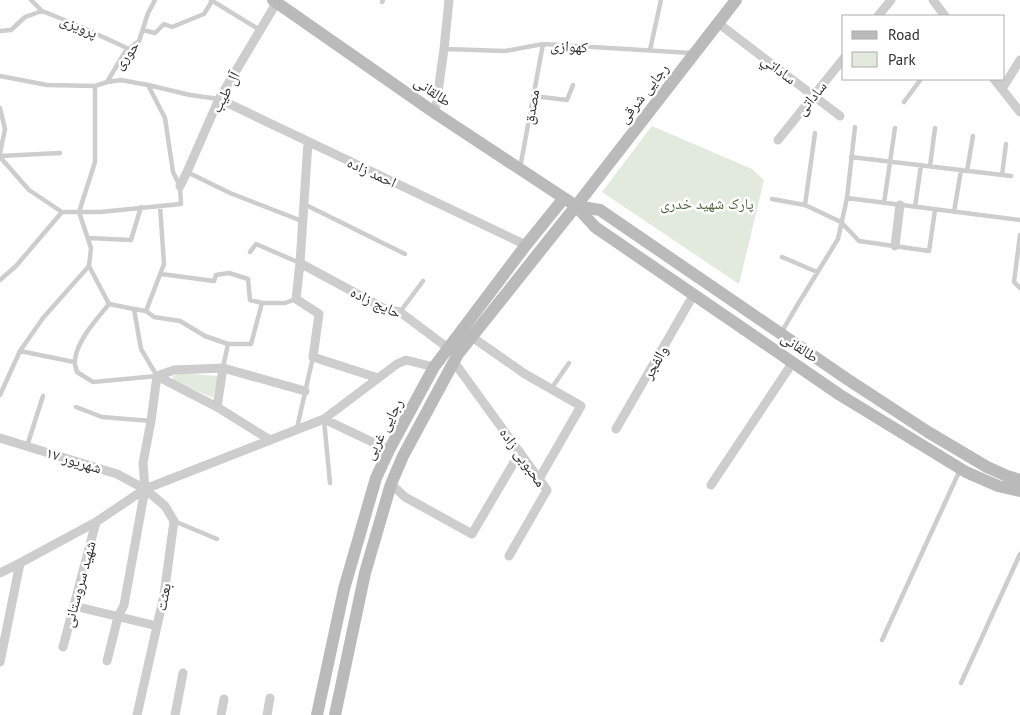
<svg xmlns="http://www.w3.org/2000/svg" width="1020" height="715" font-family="'PT Sans','Noto Naskh Arabic',sans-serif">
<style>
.green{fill:#e2e9dd}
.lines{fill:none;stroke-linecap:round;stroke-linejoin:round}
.lane{stroke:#cdcdcd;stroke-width:4.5}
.street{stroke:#cdcdcd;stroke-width:9}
.secondary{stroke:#bababa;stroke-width:12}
.labels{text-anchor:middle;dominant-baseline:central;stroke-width:5;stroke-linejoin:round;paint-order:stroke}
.street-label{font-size:15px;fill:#303030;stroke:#fff}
.park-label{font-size:15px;fill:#526841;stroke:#fff}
</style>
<rect width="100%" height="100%" fill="#fff"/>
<!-- green -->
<path class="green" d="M652,126l100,43 12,11 -25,104 -137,-92z
M180,373l38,3 -5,22 -41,-18 1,-4z"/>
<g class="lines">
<!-- lane -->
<path class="lane" d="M31,0l11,11 35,14 52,24
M211,0l49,30
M382,2l1,-2
M143,30l12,3 9,-9 8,3 32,-13 8,-13
M0,31l11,-1 14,-13 17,-6
M445,49l60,2 38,-7 148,9
M650,50l11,-50
M0,76l47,9 48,1 12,-4 14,-2 27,5 42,10 29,4
M107,82l18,-30 14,-11 9,-28 7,-13
M533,96l34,4 6,-15
M904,102l17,-23
M0,108l5,21 -5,24
M0,156l60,-3
M0,157l29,33 33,22
M851,157l160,19
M930,166l5,-38
M520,168l23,-124
M967,171l6,-35
M187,172l43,21 72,28
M1002,175l4,-31
M847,198l8,-71
M772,199l33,6 36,17 18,19 70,10 6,-41
M884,203l11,-75
M304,204l101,50
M805,205l10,-72
M915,207l6,-42
M62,212h38l81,-8 -1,-18 -7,-14 -8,-54 -17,-33
M954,212l7,-42
M1020,235l-6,47 6,6
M88,238l43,2 10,-33
M250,252l6,-8 44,19
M782,257l35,15
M89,266l2,-18 -12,-36 16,-50v-76
M0,280l16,-14 46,-54
M262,303h23l11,-4
M134,309l-25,-5c-12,15 -32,36 -34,56 -1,4 1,8 2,12l16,10 64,-6 -16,-27 -7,-40 12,2 18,-47 -4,-58
M146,311l8,6 26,4 25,15 23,8h23l11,-41 -12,-3 -2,-21 -19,-6 -13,2 -2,6 -53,-7
M400,312l23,-31
M781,333l17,-29 40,-65 9,-41 173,22
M20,351l54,11
M223,367l5,-23
M551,389l18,-26
M0,395l20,-44 23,-33 46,-52 20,38
M76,407l26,10 49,4
M324,420l6,63
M297,428l16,-71
M27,446l16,-50
M174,521l43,18
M882,640l78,-170
M961,683l59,-129"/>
<!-- street -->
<path class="street" d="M933,0l12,16
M878,16l13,-16
M718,23l122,93
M994,79l26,33
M1002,89l18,-29
M219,99l307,146
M435,113l9,-64 5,-49
M778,140l66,-82
M308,142l-8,121 -4,36 23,15 -6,43 65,21
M180,186l7,-14 32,-73 58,-97
M895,246l5,-41
M300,263l85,46 15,3 48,36
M472,337l53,37 56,32 -42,73
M454,362l93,128 -38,66
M223,368l-49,2 -17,6 60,31 6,-39 82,23
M217,407l53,33
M324,419l65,31
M616,429l78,-135
M0,438l117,36 28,15 20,17 9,15 -10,74 -27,120
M391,484l14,13 67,37 48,-82
M711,485l82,-123
M0,573l20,-10 76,-41 49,-33 179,-70 73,-55 9,-4 28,7
M74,606l83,20
M63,647l33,-125
M107,661l11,-44 6,-12 21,-116 -2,-26 8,-42 6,-45
M0,662l20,-99
M175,715l8,-42
M221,715l3,-16
M267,715l3,-17"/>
<!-- secondary -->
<path class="secondary" d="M273,0l162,113 135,89
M1020,480l-13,-4 -20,-9 -59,-35 -81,-53 -247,-169 -24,-4 19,21 245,168 126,77 32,14 22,5
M317,715l27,-126 32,-111 13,-28 45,-83 92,-122 38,-47
M335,715l30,-142 26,-89 12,-28 55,-102 118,-148 160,-206"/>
</g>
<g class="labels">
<!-- street labels -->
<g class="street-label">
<text transform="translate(79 26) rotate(23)">پرویزی</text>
<text transform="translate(569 46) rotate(3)">کهوازی</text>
<text transform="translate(126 55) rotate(-52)">حوری</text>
<text transform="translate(779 69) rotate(37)">ساداتي</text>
<text transform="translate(433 91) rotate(35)">طالقانی</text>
<text transform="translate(225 92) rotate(-62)">آل طیب</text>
<text transform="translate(643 93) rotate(-52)">رجایی شرقی</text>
<text transform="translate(811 98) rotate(-51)">ساداتی</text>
<text transform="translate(531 107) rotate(-80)">مصدق</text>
<text transform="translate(372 172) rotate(25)">احمد زاده</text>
<text transform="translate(376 302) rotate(25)">حایج زاده</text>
<text transform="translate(800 347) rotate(34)">طالقانی</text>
<text transform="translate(655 362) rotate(-60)">والفجر</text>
<text transform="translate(383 429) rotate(-62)">رجایی غربی</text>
<text transform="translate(523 457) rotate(55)">محبوبی زاده</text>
<text transform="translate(74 460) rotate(17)">۱۷ شهریور</text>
<text transform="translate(79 584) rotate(-75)">شهید سروستانی</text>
<text transform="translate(163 597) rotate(-79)">بعثت</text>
</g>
<!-- park labels -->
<g class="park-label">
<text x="707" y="203">پارک شهید خدری</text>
</g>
</g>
<!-- legend -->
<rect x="842" y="15" width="162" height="65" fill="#ffffff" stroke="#acacac"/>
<rect x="852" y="31" width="25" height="8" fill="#bababa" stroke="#acacac"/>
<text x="888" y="40" font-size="15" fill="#303030">Road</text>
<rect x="852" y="52" width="25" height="15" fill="#e2e9dd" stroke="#acacac"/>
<text x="888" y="65" font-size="15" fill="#303030">Park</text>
</svg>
